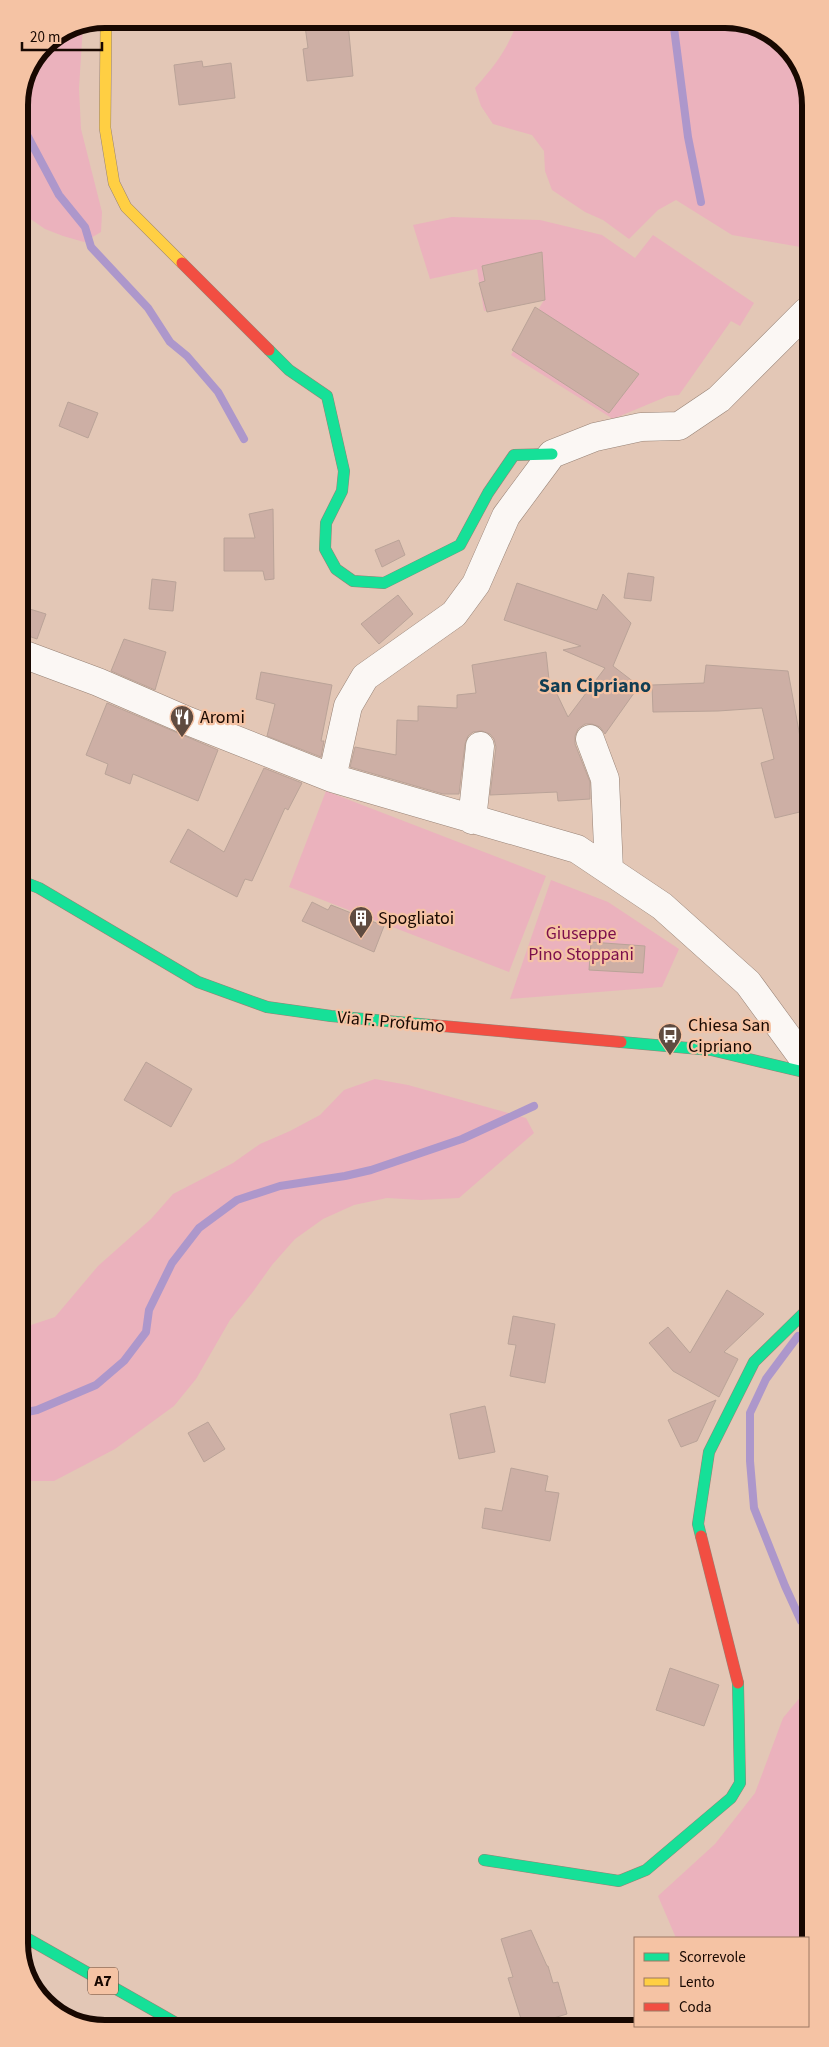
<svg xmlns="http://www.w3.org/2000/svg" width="829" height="2047" font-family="'Source Sans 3',sans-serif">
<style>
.green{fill:#ebb2bd}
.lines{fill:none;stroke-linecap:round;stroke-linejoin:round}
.stream{stroke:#ad97cb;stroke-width:8}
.building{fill:#cdafa5;stroke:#baa398}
.street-casing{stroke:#978275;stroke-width:29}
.fast-casing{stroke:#978275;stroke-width:12}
.slow-casing{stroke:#978275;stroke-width:12}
.jam-casing{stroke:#978275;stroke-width:12}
.street{stroke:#fbf7f4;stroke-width:28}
.fast{stroke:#16e098;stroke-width:11}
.slow{stroke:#ffcf43;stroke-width:11}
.jam{stroke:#f24e42;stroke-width:11}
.labels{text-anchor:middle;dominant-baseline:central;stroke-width:4.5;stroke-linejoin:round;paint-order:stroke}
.shield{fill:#f5c3a4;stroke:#5a4032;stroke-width:1}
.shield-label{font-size:16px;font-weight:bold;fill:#180801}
.poi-label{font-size:18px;fill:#180801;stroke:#f5c3a4;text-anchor:start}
.park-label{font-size:18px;fill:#7b0e4b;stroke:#f5c3a4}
.street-label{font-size:18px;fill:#180801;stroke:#f5c3a4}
.quarter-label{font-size:20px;font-weight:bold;fill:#113d53;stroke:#f5c3a4}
.rim{fill:none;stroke:#180801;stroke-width:6}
</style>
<rect width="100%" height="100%" fill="#e3c7b6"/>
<!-- green -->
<path class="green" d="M730,19l47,18 29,40v171l-74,-13 -56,-35 -18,10 -29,29 -26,-19 -18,-8 -33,-22 -7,-19 -1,-20 -12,-16 -39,-11 -12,-18 -6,-18c22,-25 31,-37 43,-67z
M72,25h11l-4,63 2,41 21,83 -1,20 -17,10 -21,-6 -18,-7 -26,-18v-111l25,-56z
M452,217l88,3 62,15 33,23 18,-23 101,68 -14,23 -9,-5 -52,74 -11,1 -55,23 -102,-64 33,-55 -60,11 -7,-42 -47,10 -17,-54z
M326,791l220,85 -37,96 -220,-85z
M551,880l57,22 71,47 -17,38 -152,12z
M375,1079l33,6 118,33 8,15 -75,65 -38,2 -34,-2 -33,7 -31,14 -28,20 -23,26 -20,28 -22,27 -34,59 -22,27 -59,43 -61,32h-32v-153l33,-11 43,-51 53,-47 22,-25 60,-31 27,-19 30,-13 30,-16 24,-25z
M807,1689l3,1v252l-2,8v-12h-132l-18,-42 57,-52 40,-51 28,-75z"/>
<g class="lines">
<!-- stream -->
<path class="stream" d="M673,20l15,117 13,65
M19,120l40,75 26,32 6,20 57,61 22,34 17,14 31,36 26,47
M798,1336l-32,43 -16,34v48l4,47 31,78 16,35 8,7
M22,1413l15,-3 59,-25 28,-24 22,-29 3,-22 23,-47 27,-35 38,-28 43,-14 65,-10 26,-6 91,-31 72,-33"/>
</g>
<!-- building -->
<path class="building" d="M337,23h11l5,53 -46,5 -4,-32 5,-1 -3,-22z
M202,61l1,6 28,-4 4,35 -56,7 -5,-40z
M542,252l3,48 -58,12 -8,-29 6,-2 -3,-15z
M535,307l104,67 -30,39 -97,-63z
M68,402l30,11 -10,25 -29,-12z
M273,509l1,70 -9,1 -2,-9h-39v-33h31l-6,-24z
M399,540l6,15 -23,12 -7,-17z
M628,573l26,4 -3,24 -27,-3z
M152,579l24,3 -3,29 -24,-2z
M517,583l80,27 6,-16 28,29 -18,43 26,20 -34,48 -5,-7 -8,-3h-7l-7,5 -3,7v8l15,38v17l-32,2 -1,-9 -67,3 6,-48 -2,-8 -4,-5 -8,-3 -9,1 -5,4 -3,8 -6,50h-16l-93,-27 5,-20 41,8 1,-35 21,1v-15l39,2v-13l19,-2 -4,-28 74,-13 4,37 6,3 12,25 37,-49 -42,-18 18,-4 -77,-26z
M398,595l15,19 -34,30 -18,-20z
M20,606l26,8 -9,25 -17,-6z
M124,639l42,13 -11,38 -44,-19z
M706,665l82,6 12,66 7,-1 1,74 -33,8 -14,-55 13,-4 -12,-51 -44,3 -65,1 -1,-27 52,-2z
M261,672l71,13 -11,56h3l-3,16 -54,-21 8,-32 -19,-5z
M107,703l111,47 -20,51 -65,-27 -3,10 -25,-10 3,-10 -22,-9z
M264,768l38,15 -14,27 -3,-2 -33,73 -7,-2 -8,18 -67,-35 18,-33 36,23z
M312,902l16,8 3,-5 53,21 -10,26 -72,-31z
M591,942l54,4 -2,27 -54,-3z
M146,1062l46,27 -21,38 -47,-27z
M727,1290l37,24 -40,38 14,7 -19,38 -46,-26 -24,-28 19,-16 22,26z
M513,1316l42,8 -10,59 -35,-7 6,-31 -8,-1z
M716,1400l-19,41 -16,6 -13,-27z
M485,1406l10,46 -36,7 -9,-45z
M208,1422l17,27 -21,13 -16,-29z
M511,1468l37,8 -3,15 14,2 -9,48 -68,-13 3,-20 17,3z
M670,1668l49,17 -15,41 -48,-16z
M531,1930l16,36h1l5,17 5,-1 9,32 -37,11h-7l-15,-47 5,-1 -12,-38z"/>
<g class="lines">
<!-- street casing -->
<g class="street-casing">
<path id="street" d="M20,653l78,29 90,39 144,57 245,71 85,57 86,77 60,82
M590,739l15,40 4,91
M332,778l16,-72 17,-29 89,-63 22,-30 30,-68 46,-62 43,-17 46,-10 38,-1 40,-27 87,-87
M472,820l8,-74"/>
</g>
<!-- fast casing -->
<g class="fast-casing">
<path id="fast" d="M269,350l20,20 38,26 17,75 -2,20 -16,32 -1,26 11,20 17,12 31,2 76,-38 28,-52 26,-38 38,-1
M21,881l18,7 159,94 69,25 64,9 100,9
M621,1042l90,8 97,23
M701,1536l-3,-12 11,-72 45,-90 55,-54
M484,1860l135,21 27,-11 85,-72 9,-15 -2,-100
M23,1936l160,91"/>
</g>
<!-- slow casing -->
<g class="slow-casing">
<path id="slow" d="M106,25l-1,103 9,55 12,24 56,56"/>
</g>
<!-- jam casing -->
<g class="jam-casing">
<path id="jam" d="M182,263l87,87
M431,1025l190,17
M701,1536l37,147"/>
</g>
<!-- street -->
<use href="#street" class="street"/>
<!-- fast -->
<use href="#fast" class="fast"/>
<!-- slow -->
<use href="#slow" class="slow"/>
<!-- jam -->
<use href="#jam" class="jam"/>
</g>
<!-- icons -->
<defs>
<g id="restaurant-pin" transform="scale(1.25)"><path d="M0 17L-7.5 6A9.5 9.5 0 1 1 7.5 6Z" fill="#5f4b40" stroke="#f5c3a4"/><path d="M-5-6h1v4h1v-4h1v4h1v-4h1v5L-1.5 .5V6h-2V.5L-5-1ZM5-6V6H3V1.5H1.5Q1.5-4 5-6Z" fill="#fff"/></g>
<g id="building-pin" transform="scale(1.25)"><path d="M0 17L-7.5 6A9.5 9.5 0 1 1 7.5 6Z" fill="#5f4b40" stroke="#f5c3a4"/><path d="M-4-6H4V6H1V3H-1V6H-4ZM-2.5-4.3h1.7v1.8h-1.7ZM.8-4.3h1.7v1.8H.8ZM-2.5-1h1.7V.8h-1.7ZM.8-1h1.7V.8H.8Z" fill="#fff"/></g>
<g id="bus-pin" transform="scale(1.25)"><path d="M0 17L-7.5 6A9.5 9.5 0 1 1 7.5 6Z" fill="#5f4b40" stroke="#f5c3a4"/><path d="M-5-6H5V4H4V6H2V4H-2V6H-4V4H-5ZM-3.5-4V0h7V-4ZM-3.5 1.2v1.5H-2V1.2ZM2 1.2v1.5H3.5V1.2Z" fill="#fff"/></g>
</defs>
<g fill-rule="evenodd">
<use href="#restaurant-pin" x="182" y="717"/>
<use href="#building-pin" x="361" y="918"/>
<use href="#bus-pin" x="670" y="1035"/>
</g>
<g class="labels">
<!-- shield labels -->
<rect class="shield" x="88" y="1967.5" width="30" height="27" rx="4"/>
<g class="shield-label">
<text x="103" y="1981">A7</text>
</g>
<!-- poi labels -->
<g class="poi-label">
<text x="200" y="717">Aromi</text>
<text x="378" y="918">Spogliatoi</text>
<text x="688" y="1025">Chiesa San<tspan x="688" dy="21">Cipriano</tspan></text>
</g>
<!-- park labels -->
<g class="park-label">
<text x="581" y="933">Giuseppe<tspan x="581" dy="21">Pino Stoppani</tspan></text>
</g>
<!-- street labels -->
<g class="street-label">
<text transform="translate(391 1022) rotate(5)">Via F. Profumo</text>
</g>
<!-- quarter labels -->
<g class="quarter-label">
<text x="595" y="686">San Cipriano</text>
</g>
</g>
<!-- crop -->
<path d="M0 0H829V2047H0ZM105 28H725A77 77 0 0 1 802 105V1943A77 77 0 0 1 725 2020H105A77 77 0 0 1 28 1943V105A77 77 0 0 1 105 28Z" fill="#f5c3a4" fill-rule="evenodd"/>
<path class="rim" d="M105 28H725A77 77 0 0 1 802 105V1943A77 77 0 0 1 725 2020H105A77 77 0 0 1 28 1943V105A77 77 0 0 1 105 28Z"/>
<!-- legend -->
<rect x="634" y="1937" width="175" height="90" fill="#f5c3a4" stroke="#9d7863"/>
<rect x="644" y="1953" width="25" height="8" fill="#16e098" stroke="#9d7863"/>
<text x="679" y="1962" font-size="15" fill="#180801">Scorrevole</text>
<rect x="644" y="1978" width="25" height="8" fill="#ffcf43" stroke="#9d7863"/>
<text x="679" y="1987" font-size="15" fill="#180801">Lento</text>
<rect x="644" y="2003" width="25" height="8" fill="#f24e42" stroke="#9d7863"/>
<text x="679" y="2012" font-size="15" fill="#180801">Coda</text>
<!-- scale -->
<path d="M22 42v8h80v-8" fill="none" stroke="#180801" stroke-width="2.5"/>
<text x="30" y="42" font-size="15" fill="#180801" stroke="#f5c3a4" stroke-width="4" paint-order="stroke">20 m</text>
</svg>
